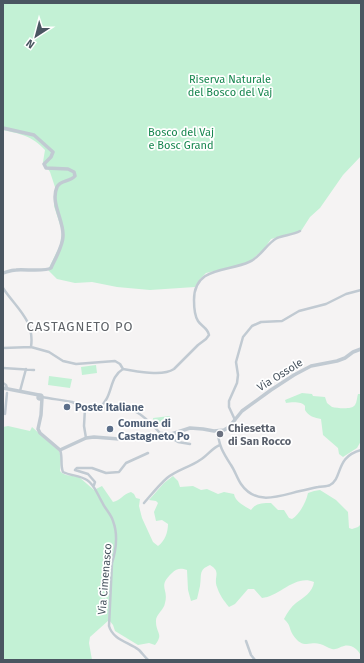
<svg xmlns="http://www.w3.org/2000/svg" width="364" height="663" font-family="'Fira Sans',sans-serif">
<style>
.green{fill:#c3f1d5}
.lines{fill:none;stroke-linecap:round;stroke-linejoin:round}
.minor{stroke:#c1cad2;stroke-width:2.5}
.tertiary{stroke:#c1cad2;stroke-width:3.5}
.service-dot{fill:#5c6f8a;stroke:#fff;stroke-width:1.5}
.worship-dot{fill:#6b7280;stroke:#fff;stroke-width:1.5}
.labels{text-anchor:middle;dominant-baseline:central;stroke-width:3.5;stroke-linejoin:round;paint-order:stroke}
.park-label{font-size:11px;fill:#17864f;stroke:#fff}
.street-label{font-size:11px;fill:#4a5661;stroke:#fff}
.service-label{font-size:11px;font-weight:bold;fill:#4e5e75;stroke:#fff;text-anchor:start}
.worship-label{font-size:11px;font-weight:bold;fill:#5b616d;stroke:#fff;text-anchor:start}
.quarter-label{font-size:13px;letter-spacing:1px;fill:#5f6368;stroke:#fff}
</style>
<rect width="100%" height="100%" fill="#f5f3f3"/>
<!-- green -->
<path class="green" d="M3,3h358v153l-18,19 -23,33 -10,9 -9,14 -30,8 -7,10 -15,13 -17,5 -26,6 -6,6 -5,8 -45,3 -33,-3 -25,-5 -17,1 -18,-4 -9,-9 12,-25 2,-14 -8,-25 1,-19 -5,-15 -7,-10 2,-12c-13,-14 -24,-16 -42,-20z
M96,365l1,8 -15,2 -1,-8z
M49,376l23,3 -2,9 -22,-3z
M302,393l10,1 1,2 12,1 2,6 5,4c5,1 20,3 23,-2 2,-3 2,-8 3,-11h3v47l-4,7 -14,9 -4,-3 -1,-6 -15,-13 -2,-16c-6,-1 -13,-3 -16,-9 0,-1 0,-3 0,-4 -3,-5 -14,-4 -19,-3l-1,-3z
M170,416v7l-16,2 -1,-7z
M8,426l22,5 2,-4 27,24 2,6 -1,14 2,2 4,2 13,2 15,13 8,-4 11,16c7,-1 10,-8 18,-10l3,2 2,4 4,1 -1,7 3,12 11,24 5,4c7,-5 10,-14 10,-22l-6,-4 -6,1 -2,-9 4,-9 -2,-2 -7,-1 15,-17 9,-7 5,5 2,6 13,-1 8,4 6,-1 11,5 6,-2 10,2c1,8 11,12 17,16 5,-7 11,-7 20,-7l7,7h6l5,8 3,1c8,-5 14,-17 16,-26l6,-2 6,-1 16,10 12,12 1,16 3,1 6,-2 3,-3v132c-3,-7 -10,-12 -17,-10 -5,1 -7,4 -12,3 -4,-1 -8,-4 -12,-5 -10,-3 -17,6 -27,-9 -4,-6 -2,-10 -9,-16 3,-6 7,-12 12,-16 7,-5 17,-11 18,-21 -19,-8 -35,15 -52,16l-8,-9h-6l-13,15 -6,3c-5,-6 -10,-13 -12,-20 -4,-10 5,-15 -7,-22 -12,5 -8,10 -10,21 -1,4 -2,9 -3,13l-6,2 -3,-11 -1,-20c-6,-2 -10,-2 -15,3 -15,14 -3,15 -7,30 -1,7 -10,12 -9,19 0,11 8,12 -1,23l-6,-2 -11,2 -23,-14 -2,-6 -4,-5 -19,17 -1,6 3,17h-89v-233z"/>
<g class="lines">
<!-- minor -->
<path class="minor" d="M3,288c13,20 32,32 28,59
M3,348l28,-1 18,5 14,9 13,3 39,-3 5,3 3,5
M3,368l31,2
M123,369c14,2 39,8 51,0l24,-24 8,-6 3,-4c-1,-7 -8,-9 -11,-14 -4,-6 -4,-15 -4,-21 0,-34 34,-28 55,-38 12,-5 17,-18 28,-24 7,-3 16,-3 23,-7
M3,383l3,2 1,3
M20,391l6,-22
M42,397c10,2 21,3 30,5 5,2 10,5 14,7 6,1 10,-1 15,-1 32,-2 38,2 59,25h5l2,3
M85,408l-1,18 2,12
M99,408c15,-12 9,-30 24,-39
M5,414l2,-21
M235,420l-6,-13v-6l8,-18 1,-8 -2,-13 7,-25 9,-11 9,-4 21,-1 17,-10 27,-7 20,-10 15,-4
M218,431c0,14 6,23 13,34 4,6 6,13 10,19 15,22 38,12 59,7 6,-1 12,-3 18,-4 4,-1 9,0 12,-2 13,-7 5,-28 31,-35
M168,436l10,6 12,2
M60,450c3,7 0,15 3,22 8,4 16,3 24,8 8,5 10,14 15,22 3,7 9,12 11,19 5,13 3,29 -1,42l-3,63c4,14 20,16 30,24 3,3 6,7 9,10
M94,485l1,-3 -7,-8 -13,-4 2,-2h15l14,5 13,-1 7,-9 22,-10
M144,503c7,-8 15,-18 23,-25 10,-8 23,-11 33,-18 7,-4 12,-12 20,-15
M246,641l5,14 4,5"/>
<!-- tertiary -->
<path class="tertiary" d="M3,128l31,7 19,17 -2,5 -7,7 2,4 22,1 6,3 1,4c-5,6 -15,4 -18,11 -7,16 7,33 6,49 0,10 -8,23 -12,32 -5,4 -27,1 -35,2 -5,0 -9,2 -13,3
M3,388l36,7
M38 397a2 2 0 1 1 4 0a2 2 0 1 1-4 0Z
M42,398l-1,17 -3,14 2,4 20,17 26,-12 8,-1 25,2h32l8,-1 31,-10 13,1 11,2 10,-1 5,-3 13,-16 29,-21 23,-15 17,-9 26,-5 8,-3 8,-6 8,-3"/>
</g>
<!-- markers -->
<g class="service-dot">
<circle cx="67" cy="407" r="4"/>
<circle cx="110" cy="429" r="4"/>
</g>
<circle class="worship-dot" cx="220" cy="434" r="4"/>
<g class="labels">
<!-- park labels -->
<g class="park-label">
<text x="230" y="79">Riserva Naturale<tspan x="230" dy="13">del Bosco del Vaj</tspan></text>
<text x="181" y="132">Bosco del Vaj<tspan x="181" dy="13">e Bosc Grand</tspan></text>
</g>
<!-- street labels -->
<g class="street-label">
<text transform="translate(280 375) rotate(-32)">Via Ossole</text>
<text transform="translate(105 579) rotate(-85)">Via Cimenasco</text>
</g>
<!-- service labels -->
<g class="service-label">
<text x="75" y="407">Poste Italiane</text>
<text x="118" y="423">Comune di<tspan x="118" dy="13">Castagneto Po</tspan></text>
</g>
<!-- worship labels -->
<g class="worship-label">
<text x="228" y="428">Chiesetta<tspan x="228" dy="13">di San Rocco</tspan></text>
</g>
<!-- quarter labels -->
<g class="quarter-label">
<text x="80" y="326">CASTAGNETO PO</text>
</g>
</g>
<!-- border -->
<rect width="364" height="663" fill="none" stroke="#4a5661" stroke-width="8"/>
<!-- north arrow -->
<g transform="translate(36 36) rotate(216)" stroke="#ffffff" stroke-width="3" paint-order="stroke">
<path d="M0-3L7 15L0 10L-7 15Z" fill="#4a5661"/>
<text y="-6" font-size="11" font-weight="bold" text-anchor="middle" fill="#4a5661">N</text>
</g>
</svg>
